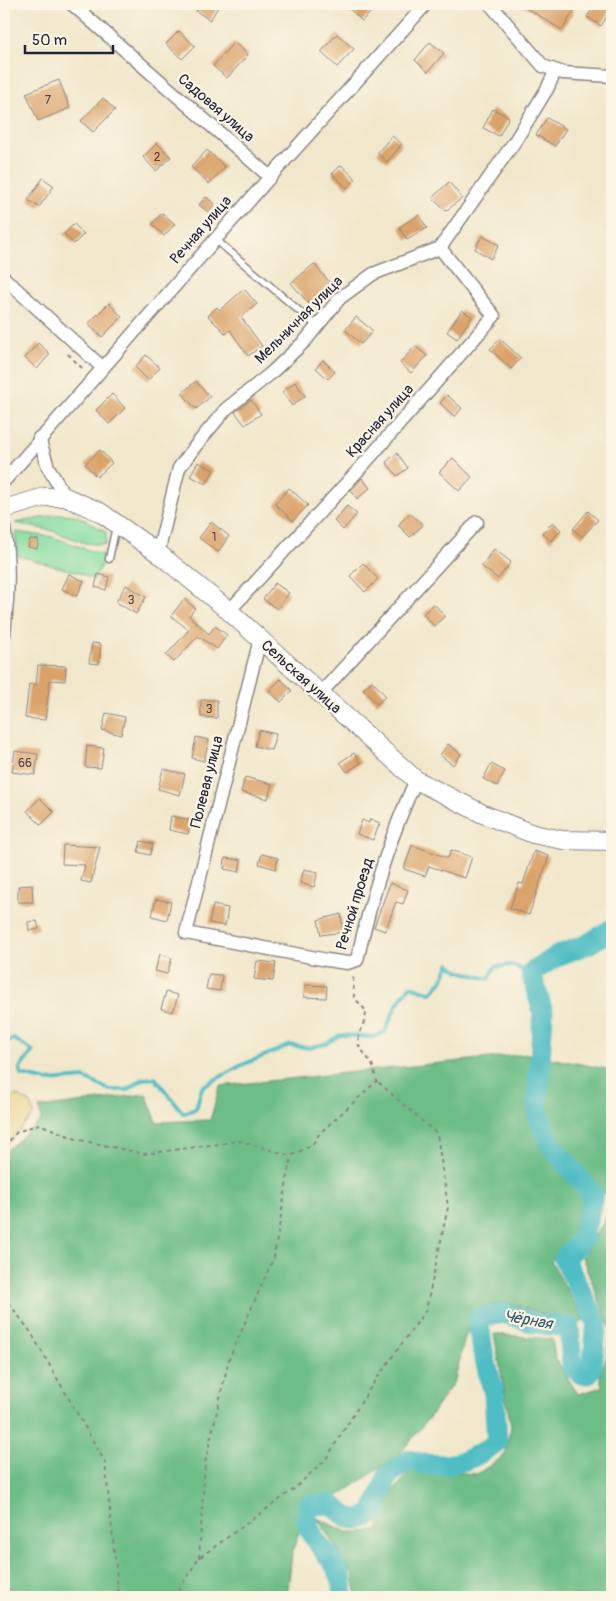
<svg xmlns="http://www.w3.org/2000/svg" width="616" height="1601" font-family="Pangolin,sans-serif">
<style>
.green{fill:#87dea1;stroke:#54806e}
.forest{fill:#6dbd87;stroke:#487061}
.sand{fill:#eeda9e;stroke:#887e6c}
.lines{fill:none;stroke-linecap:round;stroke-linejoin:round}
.stream{stroke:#4fbdc4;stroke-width:4}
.river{stroke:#4fbdc4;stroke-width:21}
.building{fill:#dba369}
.service-casing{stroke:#8a8584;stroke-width:9}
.minor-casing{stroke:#8a8584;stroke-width:15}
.secondary-casing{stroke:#8a8584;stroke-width:20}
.path{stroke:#8a8584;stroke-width:2;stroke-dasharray:4 4;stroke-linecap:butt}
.service{stroke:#fff;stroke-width:6}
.minor{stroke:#fff;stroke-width:12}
.secondary{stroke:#fff;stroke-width:18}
.labels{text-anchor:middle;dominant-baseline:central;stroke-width:4.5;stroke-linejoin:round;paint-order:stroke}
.number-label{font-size:12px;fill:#504246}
.street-label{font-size:15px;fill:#22223b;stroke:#fcf5e5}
.water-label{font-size:16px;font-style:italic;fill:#32586b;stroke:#fcf5e5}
</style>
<rect width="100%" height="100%" fill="#fcf5e5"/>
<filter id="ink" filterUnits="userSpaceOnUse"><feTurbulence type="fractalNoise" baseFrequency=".02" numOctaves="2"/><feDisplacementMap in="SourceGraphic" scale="10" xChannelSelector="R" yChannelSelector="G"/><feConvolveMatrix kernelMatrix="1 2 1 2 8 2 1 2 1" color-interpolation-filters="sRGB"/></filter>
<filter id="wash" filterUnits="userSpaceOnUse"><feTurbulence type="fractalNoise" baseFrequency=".0096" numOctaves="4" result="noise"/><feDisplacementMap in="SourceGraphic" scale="20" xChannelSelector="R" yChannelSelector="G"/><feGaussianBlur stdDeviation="1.12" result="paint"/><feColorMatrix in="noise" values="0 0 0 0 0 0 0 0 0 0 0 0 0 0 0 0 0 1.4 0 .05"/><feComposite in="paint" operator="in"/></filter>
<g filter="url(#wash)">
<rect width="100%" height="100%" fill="#f1e8cc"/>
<!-- green -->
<path class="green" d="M60,514l16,1 30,17v13l-21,-2 -32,-12 -38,-8z
M15,532l37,5 51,18 1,3 -10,22 -14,-7 -62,-17z"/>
<!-- forest -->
<path class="forest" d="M528,1054l84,16v122l-29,4 -9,38 -23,27 33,60 -6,3 -74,-22 -22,5 -17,30 -10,43 -24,35 -33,41 -67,45 -31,28 -8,25 -5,43h-283v-444l37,-33 -2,-12 107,-14 11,28 53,-2 10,-34z
M612,1208v389h-255l-4,-22 -36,-57 30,14 31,-1 9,-32 24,-29 66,4 27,-18 7,-29 -17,-93 58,5 3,19 23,36 24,-7 -2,-11 6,-17 5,-29 -29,-73z"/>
<!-- sand -->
<path class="sand" d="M17,1095l13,8 4,11 -30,33v-41z"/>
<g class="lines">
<!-- stream -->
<path class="stream" d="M4,1043l10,-4 19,12 -13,17 1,7 27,6 36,-3 26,12h17l16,-11 12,-1 28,35 13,-4 6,-22 40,-22 48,-20 19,3 18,-5 13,-8 33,2 12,-5 11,-26 14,-20 21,7 11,-12 7,-17 10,7 30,8 6,-12 16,-2 20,8"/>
<!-- river -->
<path class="river" d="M342,1597c0,-6 1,-14 -1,-19 -6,-25 -43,-41 -32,-73l22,-1c17,14 21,20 42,10l15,-39 21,-15c35,11 59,4 88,-18l-3,-48 -11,-42 -5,-34 26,-5 30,10 35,4 3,39 9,8h7l4,-7 5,-44 -33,-64 19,-21 10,-43 -44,-53 -12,-32 6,-98 -12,-39 26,-17 31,-12 24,-15"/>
</g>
<g id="blocks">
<!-- building -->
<path class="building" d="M201,4h19l-10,16 -14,-9z
M344,4h35l-17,17z
M520,4h43l11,7 -12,19z
M595,4h17v4l-11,18 -14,-9z
M179,31l16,15 -13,13 -16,-15z
M337,34l17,15 -17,18 -16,-15z
M234,42l14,13 -21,23 -14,-12z
M430,42l14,11 -16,19 -13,-12z
M59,80l11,28 -32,13 -12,-28z
M103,98l12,12 -22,22 -12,-11z
M493,109l16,8 -10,19 -16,-8z
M547,118l19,11 -11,17 -19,-11z
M392,136l10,8 -15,18 -10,-9z
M157,143l14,14 -15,14 -13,-14z
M207,150l18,17 -16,17 -18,-17z
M341,165l15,14 -9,9 -15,-14z
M43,178l11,8 -15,21 -11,-7z
M449,182l13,16 -16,13 -14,-13z
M206,197l9,7 -7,8 -9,-7z
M162,213l13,11 -11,12 -12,-12z
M419,215l8,13 -20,12 -8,-13z
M74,224l10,10 -10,10 -10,-10z
M482,236l17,9 -8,14 -16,-10z
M314,264l18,21 -22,20 -19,-22z
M244,289l13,15 -16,13 21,29 -14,10 -18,-26 -4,4 -18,-18 9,-9 3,3z
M109,303l13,14 -20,20 -14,-13z
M462,310l10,7 -15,22 -10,-7z
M356,317l17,14 -12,13 -16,-14z
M500,339l21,19 -10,11 -21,-20z
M38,343l12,11 -13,15 -12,-11z
M415,346l12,10 -16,17 -11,-10z
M146,355l14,13 -12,12 -13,-13z
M323,360l12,12 -7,7 -12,-11z
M196,381l14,16 -14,12 -14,-16z
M295,382l10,14 -13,10 -10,-14z
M112,394l13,14 -16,16 -13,-14z
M447,395l15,13 -7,9 -15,-14z
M251,400l10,14 -16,11 -10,-13z
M100,450l12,13 -15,14 -12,-13z
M397,453l11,15 -11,8 -11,-14z
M453,458l19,19 -13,14 -20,-19z
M198,462l16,8 -8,14 -16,-8z
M362,478l8,10 -13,11 -6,-9z
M289,488l19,17 -15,16 -18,-17z
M347,506l10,8 -14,16 -9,-9z
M588,511l10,9 -16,17 -9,-8z
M410,513l13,12 -13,12 -12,-12z
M211,522l18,14 -11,16 -19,-14z
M553,522l8,8 -10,11 -9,-8z
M30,539l9,1 -2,9 -9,-2z
M494,549l17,13 -13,17 -17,-13z
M363,563l15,16 -13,13 -15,-16z
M69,574l15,7 -7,15 -15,-7z
M98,574l11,3 -3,13 -11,-3z
M275,583l14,10 -12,16 -14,-10z
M126,585l20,12 -10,17 -20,-12z
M184,599l11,9 -6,8 20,18 6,-8 12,9 -10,14 -19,-13 -24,26 -8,-7 23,-25 -18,-14z
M434,604l11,12 -11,10 -11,-12z
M92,643l9,1 -2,20 -10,-1z
M38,665l28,1 -1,15 -15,-1 -5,40 -20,-2 4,-34 7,1z
M281,679l11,12 -11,11 -12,-11z
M372,681l14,15 -9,8 -14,-15z
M201,700h16v18l-16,-1z
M106,713l19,4 -4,18 -19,-5z
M259,730l17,4 -5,16 -16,-4z
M196,737l13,3 -5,21 -12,-3z
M448,744l13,10 -8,11 -13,-10z
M87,746l17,2 -3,20 -16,-1z
M15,751l23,3 -3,21 -23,-3z
M354,753l7,10 -14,9 -7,-10z
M491,764l14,7 -8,15 -14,-7z
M163,769l22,5 -5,21 -22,-6z
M245,777l27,7 -4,15 -27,-7z
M40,798l14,14 -13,13 -14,-14z
M171,816l20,4 -3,14 -19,-4z
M370,819l10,4 -7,17 -16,-6 5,-14 7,3z
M141,841l12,3 -3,11 -12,-3z
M63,845l37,2 -9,36 -10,-2 4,-16 -23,-1z
M412,845l36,13 3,-8 21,7 -7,21 -36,-12 -4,10 -21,-7z
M534,851l15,5 -20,59 -19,-7 9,-25 4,1z
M262,854l16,4 -2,11 -17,-5z
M225,858l16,2 -2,12 -15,-3z
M304,869l14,3 -4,15 -14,-4z
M390,883l18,7 -5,14 -7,-2 -11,29 -11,-4z
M32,885l1,17h-15v-16z
M156,899l15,3 -4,18 -15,-4z
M213,905l15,3 -3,18 -16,-3z
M341,914l2,18 -22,3 -3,-15z
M37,921l2,8 -10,2 -1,-9z
M160,954l12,4 -5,16 -12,-3z
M257,961l19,2 -3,18 -19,-2z
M209,974l13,1 -2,16 -14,-2z
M305,985l22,1 -1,12 -22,-1z
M166,992l12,3 -5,17 -12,-3z"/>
</g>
</g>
<g filter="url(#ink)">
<use href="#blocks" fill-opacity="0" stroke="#8a8584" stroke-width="1"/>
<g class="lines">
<!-- service casing -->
<g class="service-casing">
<path id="service" d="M215,239l102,87
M109,559l7,-33"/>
</g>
<!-- minor casing -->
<g class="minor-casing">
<path id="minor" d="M72,4l198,173
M490,4l53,62 20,7 49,3
M4,278l99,90
M39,438l9,29 17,30
M4,481l266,-304 156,-173
M4,528c6,36 4,70 0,106
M158,553l21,-85 18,-24 29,-35 44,-35 35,-33 35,-43 33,-24 67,-26 75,-107 32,-52 8,-17
M229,611l135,-147 130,-148 -54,-68
M260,639l-74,294 141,27 20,3 10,-3c14,-61 32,-122 59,-180
M320,694l157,-172"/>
</g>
<!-- secondary casing -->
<g class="secondary-casing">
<path id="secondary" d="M4,509l41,-12h20l35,15 58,41 71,58 187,169 67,34 50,20 30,6 49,1"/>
</g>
<!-- path -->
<path class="path" d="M68,354l16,16
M4,1147l13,-15 22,-8 37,15 68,15 96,-13 51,15 21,-11 8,-12 57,-52 -5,-17 -13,-18c-3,-14 7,-21 7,-35l-12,-14 -1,-23
M4,1297l26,34 75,131 14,135
M199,1558l6,-95 24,-104 45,-102 17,-100
M174,1597l25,-39 95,-69 32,-30 44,-71 56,-78 22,-103 -11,-73 -60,-53"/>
<!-- service -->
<use href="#service" class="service"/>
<!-- minor -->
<use href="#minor" class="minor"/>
<!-- secondary -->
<use href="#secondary" class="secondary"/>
</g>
</g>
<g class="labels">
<!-- number labels -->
<g class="number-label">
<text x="48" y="100">7</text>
<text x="157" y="157">2</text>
<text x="214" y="537">1</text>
<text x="131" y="600">3</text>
<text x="209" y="709">3</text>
<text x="25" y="763">66</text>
</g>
<!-- street labels -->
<g class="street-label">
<text transform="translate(216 108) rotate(41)">Садовая улица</text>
<text transform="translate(201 230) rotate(-49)">Речная улица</text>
<text transform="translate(299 320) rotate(-45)">Мельничная улица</text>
<text transform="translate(380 421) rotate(-48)">Красная улица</text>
<text transform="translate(301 677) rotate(42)">Сельская улица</text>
<text transform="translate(207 782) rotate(-76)">Полевая улица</text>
<text transform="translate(355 904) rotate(-73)">Речной проезд</text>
</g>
<!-- water labels -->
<g class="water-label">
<text transform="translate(528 1320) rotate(10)">Чёрная</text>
</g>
</g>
<!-- margin -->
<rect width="616" height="1601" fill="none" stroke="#fcf5e5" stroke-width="20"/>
<!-- scale -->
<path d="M25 45v8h88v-8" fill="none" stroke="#22223b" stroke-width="2.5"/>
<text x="32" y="45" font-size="15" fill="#22223b" stroke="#fcf5e5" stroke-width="4" paint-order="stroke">50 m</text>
</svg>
